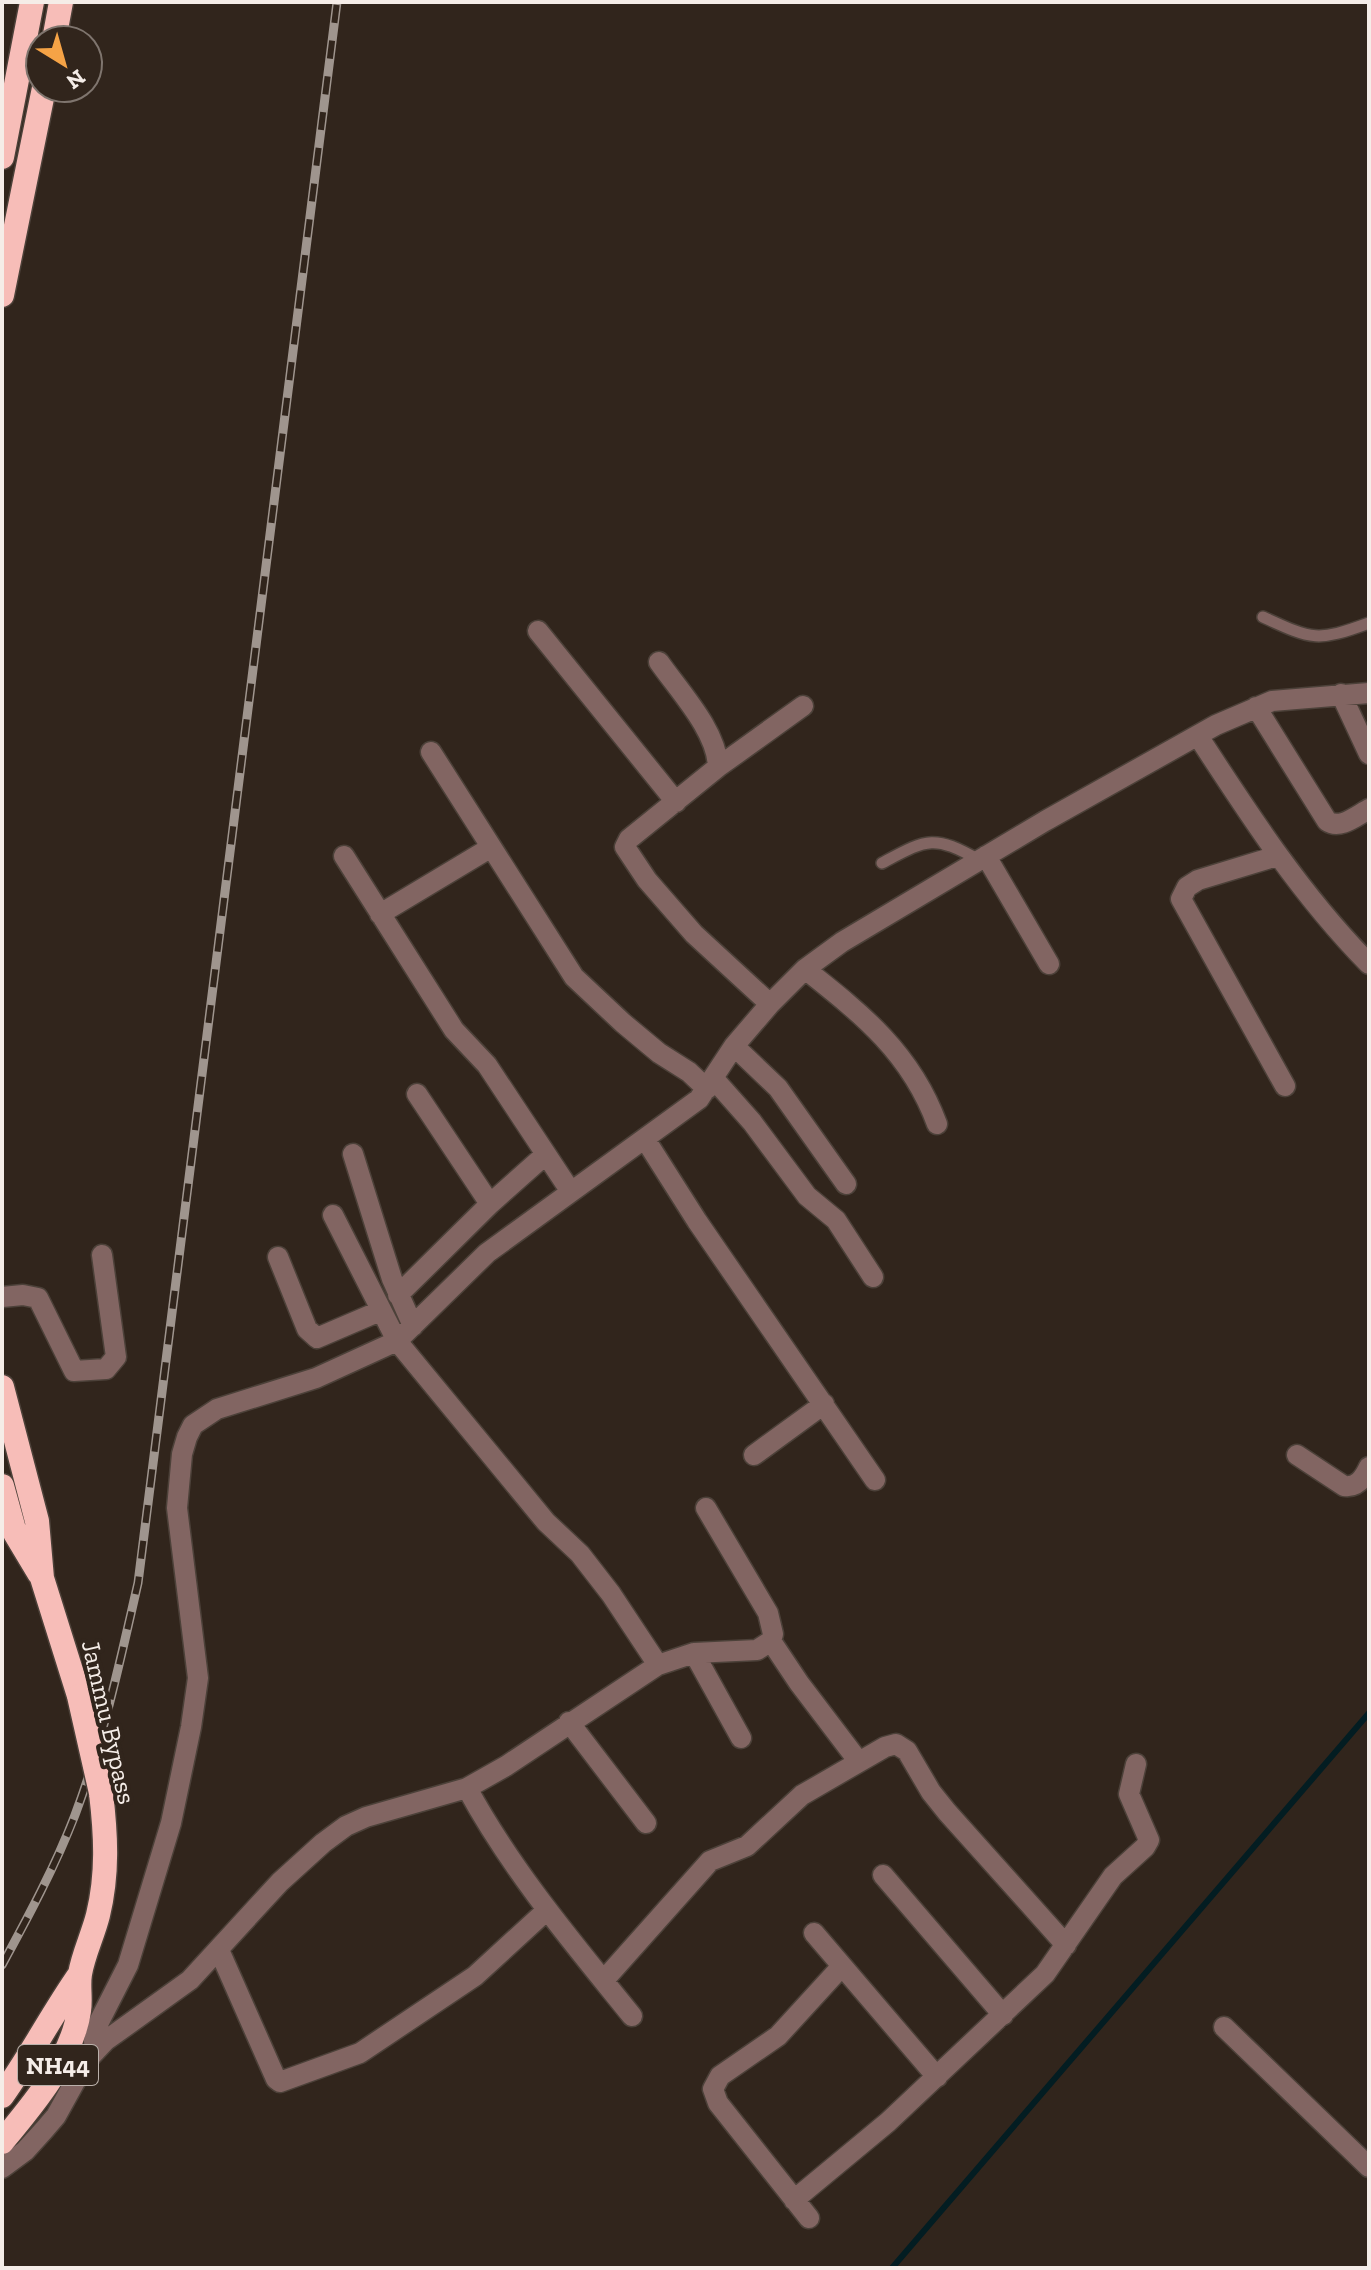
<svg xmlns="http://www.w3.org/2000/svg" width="1371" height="2270" font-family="'Zilla Slab',serif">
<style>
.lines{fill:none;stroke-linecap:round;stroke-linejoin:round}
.stream{stroke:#031d22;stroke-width:6}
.lane-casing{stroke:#4c4139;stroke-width:14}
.street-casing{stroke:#4c4139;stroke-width:23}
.highway-casing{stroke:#4c4139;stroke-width:27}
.lane{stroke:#826562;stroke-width:11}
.street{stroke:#826562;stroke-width:20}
.highway{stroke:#f7bdb8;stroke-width:24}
.rail-casing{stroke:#9f958e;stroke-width:9}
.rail{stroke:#31251c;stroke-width:6;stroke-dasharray:18;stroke-linecap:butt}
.highway-bridge-casing{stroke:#4c4139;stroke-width:27;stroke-linecap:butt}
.highway-bridge{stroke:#f7bdb8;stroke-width:24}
.labels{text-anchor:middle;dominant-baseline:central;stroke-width:8;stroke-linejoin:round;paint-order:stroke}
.shield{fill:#31251c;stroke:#bab1ab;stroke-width:2}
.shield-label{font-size:24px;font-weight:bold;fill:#f5ede8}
.street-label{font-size:26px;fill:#f5ede8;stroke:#31251c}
</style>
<rect width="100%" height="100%" fill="#31251c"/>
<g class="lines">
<!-- stream -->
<path class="stream" d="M892,2268l477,-555"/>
<!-- lane casing -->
<g class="lane-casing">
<path id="lane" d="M1263,617c50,23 54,25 106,6
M882,863c45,-24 51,-29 97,-3"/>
</g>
<!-- street casing -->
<g class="street-casing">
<path id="street" d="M538,631l138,171
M659,662c21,30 58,69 59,105
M1341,694l28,60
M1256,707l71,114c13,9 29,-5 42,-12
M1198,736c52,80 103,159 171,228
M431,752l143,225 49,46 36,30 30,19 18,17
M344,856l110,174 33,35 84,127
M986,856l63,108
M1277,856l-79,24 -11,7 -6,12 104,187
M380,914l110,-66
M805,969c58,46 106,84 132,155
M770,1004l-76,-70 -47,-54 -22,-33 4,-8 89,-72 85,-61
M734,1046l44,42 68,96
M713,1078l39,44 55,74 29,24 37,57
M417,1094l73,110
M645,1139l52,82 178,259
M353,1154l39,125 21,47
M278,1257l29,72 10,9 63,-27
M398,1295l92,-91 55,-49
M2,1297l21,-2 15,3 36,73 32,-2 10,-12 -14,-102
M754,1455l70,-51
M1297,1455l47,31c13,2 20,-8 25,-19
M771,1641l28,42 60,79
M694,1653l47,85
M658,1665l36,-12 63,-3 14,-9 2,-7 -5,-21 -62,-105
M569,1722l77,101
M467,1788c45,83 106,155 165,228
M883,1875l120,140
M814,1933l123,144
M219,1950l57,129 4,3 80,-29 115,-77 72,-66
M604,1980l106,-119 37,-15 55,-51 83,-48 11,-3 11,7 24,41 16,20 119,133
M1224,2027l145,140
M95,2051l-1,-10 5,-19 29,-57 43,-142 20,-96 7,-49 -21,-170 5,-54 5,-17 6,-12 24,-16 99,-31 81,-37 -64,-126
M2,2168l23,-17 19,-21 12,-14 31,-56 18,-19 85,-61 90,-98 43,-39 23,-17 20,-9 101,-29 39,-22 152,-101 -47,-71 -31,-40 -34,-32 -149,-181 90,-88 212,-154 35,-53 36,-42 35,-35 37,-27 203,-121 171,-96 56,-24 97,-8
M794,2200l94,-78 157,-148 68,-98 32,-29 4,-7 -20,-46 7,-30
M809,2218l-91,-115 -5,-14 7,-13 58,-40 64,-70"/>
</g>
<!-- highway casing -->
<g class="highway-casing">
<path id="highway" d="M54,40l7,-38
M2,157l30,-155
M2,295l42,-207
M2,1387l35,134 5,57 37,118
M2,1486l13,47 24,40
M2,2096c28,-39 50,-82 78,-122
M2,2142c30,-36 70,-83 77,-131 2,-12 -1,-25 1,-37 3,-19 13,-39 18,-59 10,-41 8,-80 3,-122"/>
</g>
<!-- lane -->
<use href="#lane" class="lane"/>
<!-- street -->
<use href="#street" class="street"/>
<!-- highway -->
<use href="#highway" class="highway"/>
<!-- rail casing -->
<g class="rail-casing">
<path id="rail" d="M2,1965c26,-48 53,-98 73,-150 28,-74 45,-154 63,-232l199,-1581"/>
</g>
<!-- rail -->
<use href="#rail" class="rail"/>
<!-- highway-bridge casing -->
<g class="highway-bridge-casing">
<path id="highway-bridge" d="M79,1696l22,97"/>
</g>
<!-- highway-bridge -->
<use href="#highway-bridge" class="highway-bridge"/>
</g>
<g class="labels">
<!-- shield labels -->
<rect class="shield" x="18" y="2045" width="80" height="40" rx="6"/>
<g class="shield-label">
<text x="58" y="2065">NH44</text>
</g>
<!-- street labels -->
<g class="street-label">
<text transform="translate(109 1722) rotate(77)">Jammu Bypass</text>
</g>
</g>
<!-- border -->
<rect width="1371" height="2270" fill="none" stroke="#f5ede8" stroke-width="8"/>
<!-- north arrow -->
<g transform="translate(64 64) rotate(143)"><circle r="38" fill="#31251c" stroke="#7f756e" stroke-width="2"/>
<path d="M0-6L14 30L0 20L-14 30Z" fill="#f5a346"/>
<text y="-12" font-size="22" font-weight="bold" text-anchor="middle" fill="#f5ede8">N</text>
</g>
</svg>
